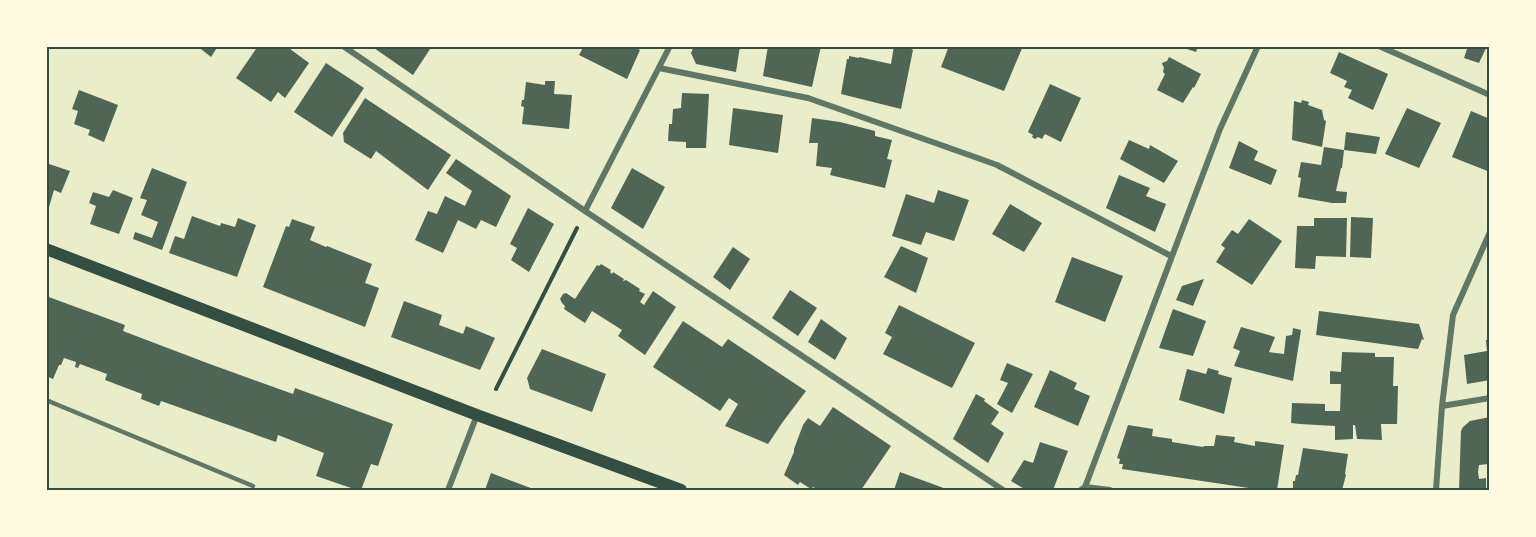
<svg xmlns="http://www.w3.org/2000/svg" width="1536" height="537" font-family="'Work Sans',sans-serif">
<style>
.building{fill:#4f6655}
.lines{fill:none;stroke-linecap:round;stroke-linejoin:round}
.path{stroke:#344e41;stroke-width:4}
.service{stroke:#617663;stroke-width:4.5}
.minor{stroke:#617663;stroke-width:6}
.secondary{stroke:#344e41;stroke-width:12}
.neatline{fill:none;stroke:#344e41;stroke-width:2}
</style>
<rect width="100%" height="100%" fill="#e9edc9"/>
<!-- building -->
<path class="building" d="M197,46h21l-7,11z
M258,46h28l23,17 -24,35 -7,-6 -7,10 -35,-24z
M371,46h61l-19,29z
M584,46h48l8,4 -13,29 -48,-24z
M694,46h46l-4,26 -40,-8 -5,-11z
M768,46h53l-9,41 -49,-11z
M894,46h12l7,4 -12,59 -60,-15 6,-35h2v-3l10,2v-1l32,7z
M949,46h74l-19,45 -63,-24z
M1178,46h20l-2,6z
M1468,46h19l-8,17 -15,-5z
M1339,52l49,22 -15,36 -25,-12 4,-8 -8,-3 3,-6 -17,-8z
M1169,57l32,17 -7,14 -1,-1 -10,16 -26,-13 8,-16 -2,-2 1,-5 -1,-1 -1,-3 5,-2z
M326,63l38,25 -32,49 -38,-25z
M545,81h10l-1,13 18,1 -3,34 -47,-5 2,-17 -3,-1 1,-6h2l2,-18 19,3z
M1050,84l31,14 -20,44 -16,-8 -3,5 -4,-2 -3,2 -3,-2 1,-2 -5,-3z
M79,90l39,15 -14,37 -16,-7 2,-5 -16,-6 4,-13 -6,-2z
M682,93l27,1 -3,54h-20v-6l-18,-1 1,-17h3l1,-15 8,-1z
M365,98l86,57 -23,35 -52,-39 -5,8 -27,-17 -1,-9z
M1302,100l7,2 -1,3 14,5 2,10 2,1 -4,26 -30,-7 2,-39 7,2z
M733,108l50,7 -5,38 -49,-8z
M1407,108l34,15 -22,45 -34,-14z
M1471,111l19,8v53l-38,-15z
M812,118l28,4 35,9v5l17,4 -5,19 5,1 -7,28 -55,-13 2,-7 -16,-2 2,-23h-9z
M1346,132l34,5 -4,17 -32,-4z
M1129,140l20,9 1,-4 28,16 -14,22 -44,-24z
M1239,141l19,10 -4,9 23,10 -6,15 -42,-17z
M1324,147l20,3 -2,18h-1l-5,23 11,1 -1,11h-14l-34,-6 3,-19 -3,-1 3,-15 20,3z
M456,159l55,37 -15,31 -15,-7 -5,9 -18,-9 -15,33 -28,-13 13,-29 9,3 8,-18 20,10 7,-15 -26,-18z
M46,163l24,8 -9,22 -7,-3 -5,17 -3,-1z
M152,168l35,14 -25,68 -29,-11 2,-7 17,6 6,-16 -17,-7 6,-15 -7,-2z
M632,168l33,19 -22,42 -32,-21z
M1119,175l31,13 -4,8 20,8 -11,28 -49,-24z
M113,190l20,8 -14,36 -29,-10 6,-18 -7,-3 4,-11 16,5z
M938,190l31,10 -15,41 -28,-9 -5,13 -29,-9 14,-42 28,9z
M1010,204l32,19 -18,29 -32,-18z
M528,208l26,16 -25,48 -18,-12 6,-12 -7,-4z
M192,216l28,10 1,-3 14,4 3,-9 18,7 -19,52 -68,-24 6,-17 9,3z
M1351,217l22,1 -2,40 -21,-1z
M1314,218h33l-1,39 -30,-1 -1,13 -20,-1 2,-42h17z
M292,219l23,8 -5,13 16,7 1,-1 45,18 -7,19 14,5 -14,39 -102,-40 23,-61 3,1z
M1249,219l33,22 -30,44 -36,-23 9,-14 -4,-3 11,-15 6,4z
M901,246l27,12 -12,35 -32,-16z
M733,247l17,12 -20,31 -17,-13z
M1072,257l51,19 -18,46 -50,-20z
M601,264l10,6 -1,2 2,2 1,-2 11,7 -1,2 3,-1 14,9 -1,2 6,3 -5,8 4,3 9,-14 23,16 -31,48 -27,-19 4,-6 -30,-19 -7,12 -21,-14 1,-3 -3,-3 -2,-4 3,-5 3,-1 9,6 22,-34 2,1z
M1204,279l-11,27 -17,-6 6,-14z
M790,290l27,18 -19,28 -26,-18z
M46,296l79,29 -2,6 84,32 86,31 2,-6 98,36 -15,42 -7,-2 -10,26h-4l-41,-14 8,-23 -46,-18 -2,7 -115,-41 -2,5 -18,-7 1,-5 -37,-14 2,-6 -27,-10 -2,4 -3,-1 1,-5 -12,-4 -3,7h-2l-6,14 -7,-3z
M404,301l38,14 -3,10 24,9 3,-8 29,12 -15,32 -89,-33z
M899,305l76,38 -23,45 -69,-34 9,-17 -7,-4z
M1173,309l33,12 -13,35 -34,-8z
M1319,311l100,13 5,16 -2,-1 -4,10 -102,-14z
M821,319l26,19 -12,22 -27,-18z
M683,321l39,26 6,-8 78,52 -24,32 -14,21 -43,-18 13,-22 -9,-6 -9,13 -67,-44z
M1241,327l34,10 -6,15 15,2 2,-18 6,-1 1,-7 8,2 -8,51 -59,-15 6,-15 -7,-3z
M1486,340h4v40l-23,4 -3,-29 23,-4z
M542,349l64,25 -14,38 -62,-23 -3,-11z
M1342,352l33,1v4h19l-1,29h5l-1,38h-16l1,16 -25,-1 -2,-14h-2v14l-18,1v-14l-35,-2 -9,-1 1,-20 33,1v7h15l1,-27h-11v-13l11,1z
M1007,363l26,11 -21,39 -15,-9 11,-21 -8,-3z
M1208,368l11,3 -1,3 14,4 -8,36 -45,-14 8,-31 19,5z
M1050,370l27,13 -3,6 16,7 -12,30 -44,-19z
M976,394l9,5 -1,2 15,11 -8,12 13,9 -16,30 -35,-24z
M833,407l58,39 -30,44h-43l-5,-3 -2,2 -11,-7 -2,3 -14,-10 10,-23v-3l9,-24 5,-7 12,8z
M1490,417l-1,47 -10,1 -1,7 1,7 7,-1v12h-27l2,-59 2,-4 7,-6z
M1128,425l25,4 -1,7 20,3v3l31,5 1,-1h10l2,-11 19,2 -1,5 21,4v-5l29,4 -7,45h-15l-140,-21 1,-5h-4l1,-5 -3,-1z
M1040,442l28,9 -15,39h-27l-15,-9 13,-21 9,3z
M1303,448l45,6 -3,20 1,1 -4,15h-49v-9h2l1,-6h2z
M900,472l49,18h-55z
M491,473l45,17h-51z"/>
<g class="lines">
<!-- path -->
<path class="path" d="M496,389l81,-161"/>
<!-- service -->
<path class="service" d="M46,400l207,86"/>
<!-- minor -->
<path class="minor" d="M343,46l242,165 418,279
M1379,46l111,49
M659,68l149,30 164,58 25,9 174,91
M585,211l85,-165
M1442,406l48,-8
M1085,487l25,3
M448,490l29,-75
M1081,490l4,-3 135,-358 38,-83
M1436,490l6,-84 11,-91 37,-83"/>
<!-- secondary -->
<path class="secondary" d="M46,249l431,166 204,75"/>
</g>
<!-- border -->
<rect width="1536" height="537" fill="none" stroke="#fefae0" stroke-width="96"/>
<rect x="48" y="48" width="1440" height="441" class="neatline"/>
</svg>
